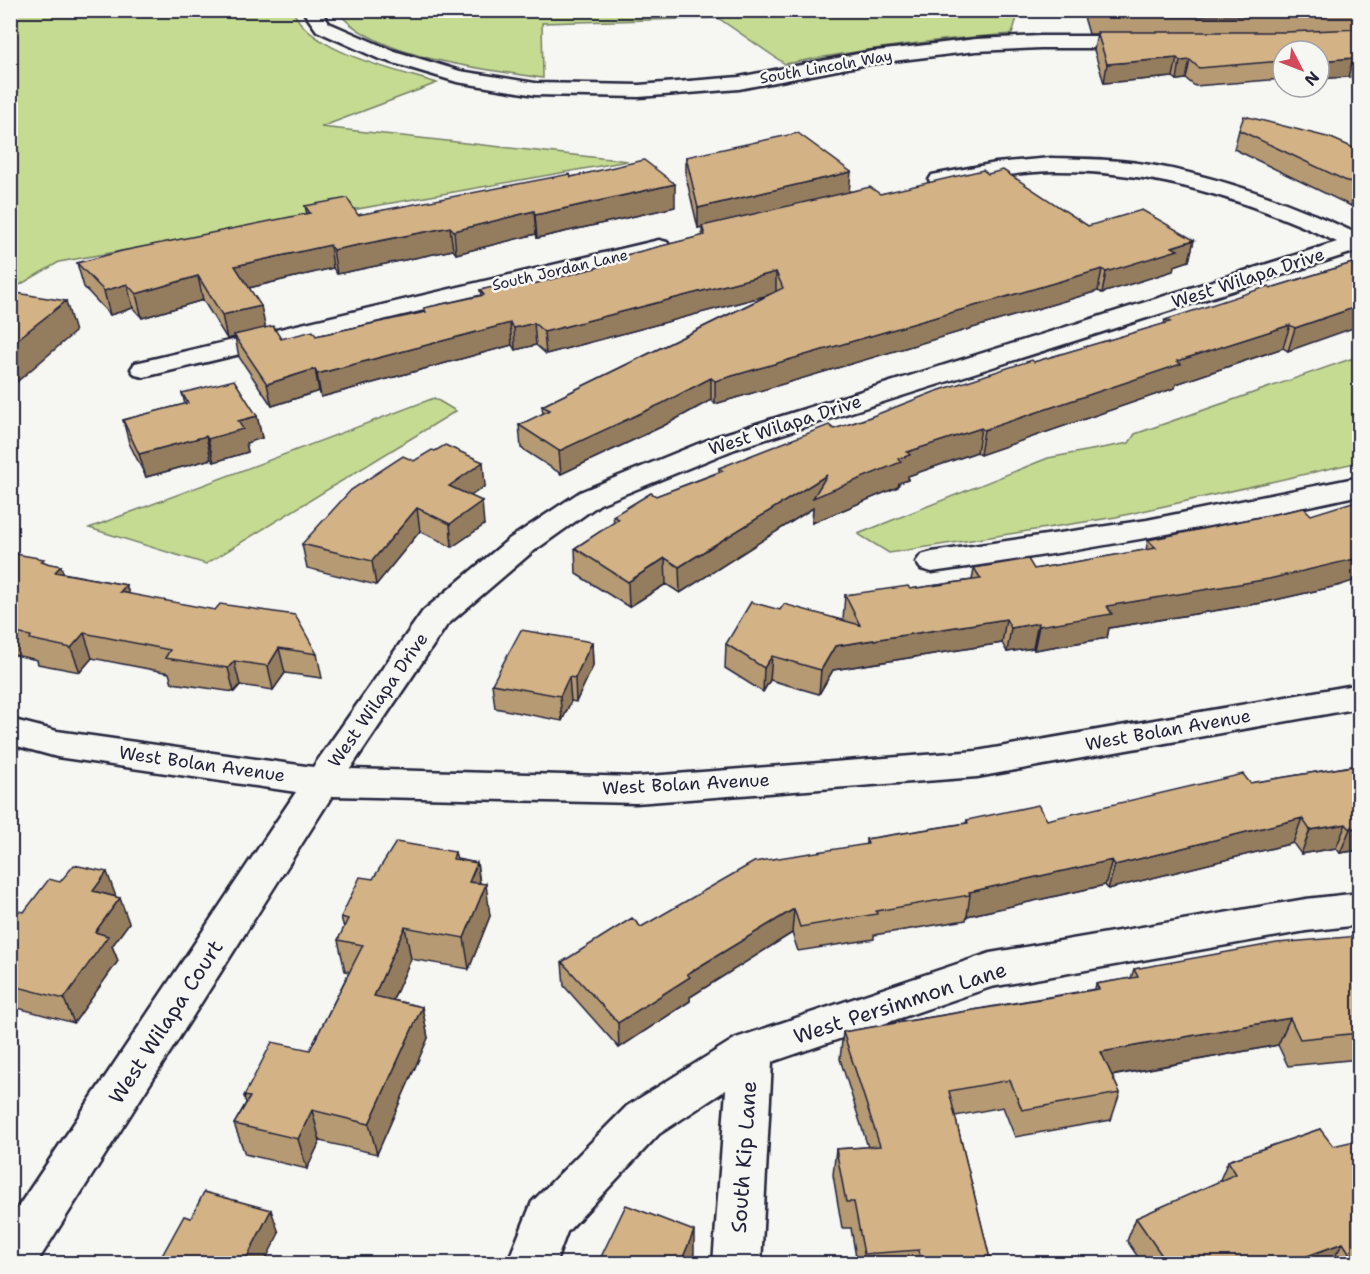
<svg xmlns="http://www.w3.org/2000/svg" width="1370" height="1274" font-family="'Shantell Sans',sans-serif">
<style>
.green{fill:#c5db91;stroke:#747e66;stroke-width:1.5}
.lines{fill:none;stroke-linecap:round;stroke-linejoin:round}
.minor-casing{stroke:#22223b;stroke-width:5}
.minor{fill:#f6f6f2;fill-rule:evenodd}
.wall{fill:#b59a73;stroke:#22223b;stroke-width:1.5}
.shaded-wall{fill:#947d5e;stroke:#22223b;stroke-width:1.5}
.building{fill:#d3b386;stroke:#22223b;stroke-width:1.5}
.labels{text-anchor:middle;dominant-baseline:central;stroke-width:5;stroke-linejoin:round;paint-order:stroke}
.far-street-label{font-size:15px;fill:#22223b;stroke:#f6f6f2}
.street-label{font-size:18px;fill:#22223b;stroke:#f6f6f2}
.near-street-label{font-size:21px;fill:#22223b;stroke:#f6f6f2}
</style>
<rect width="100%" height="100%" fill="#f6f6f2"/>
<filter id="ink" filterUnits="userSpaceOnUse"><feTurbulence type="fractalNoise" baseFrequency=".0167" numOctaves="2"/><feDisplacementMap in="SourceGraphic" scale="12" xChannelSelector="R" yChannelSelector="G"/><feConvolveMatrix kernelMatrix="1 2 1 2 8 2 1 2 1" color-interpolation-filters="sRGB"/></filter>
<g filter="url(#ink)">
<!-- green -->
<path class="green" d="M11,11h282c18,42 103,59 144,72l-116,44 307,34 -569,101 -48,28z
M337,11h682l-7,23c-77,5 -152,16 -227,30l-67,-46 -176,5 1,55c-58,-9 -168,-19 -206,-67z
M1359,356v106l-243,55 -227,36 -31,-19 190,-76 81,-15 6,-9z
M434,398l22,13 -250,153 -117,-36z"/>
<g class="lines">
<!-- minor casing -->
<g class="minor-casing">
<path id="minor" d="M302,10h18l9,13 62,27 69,21 75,12 104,2 100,-8 129,-25 108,-13 64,-3h99l7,2 2,4 -2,4 -7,2h-99l-64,3 -108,13 -129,25 -100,8 -104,-2 -78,-13 -80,-24 -60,-27z
M1051,158c35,1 70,1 105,8 71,13 138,38 204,69v15l-625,199 -135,55 -69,49 -84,72 -97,144 286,8 341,-26 383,-67v24l-383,69 -341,26 -304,-7 -296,468h-26v-45l286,-427 -239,-35 -47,-13v-25l47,12 256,36 110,-156 86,-72 71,-47 135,-55 622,-195c-91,-43 -183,-72 -284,-71 -38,1 -76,9 -113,16l-8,-2 -3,-5 3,-5 64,-12z
M659,240l8,2 4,5 -4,5 -523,125 -9,-2 -4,-6 4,-6 9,-2z
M1360,477v18c-142,31 -284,57 -428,77l-11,-3 -5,-7 5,-7 11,-3 215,-32z
M1360,893v32l-54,6 -315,56 -219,75 -11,202h-48l13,-174 -67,44 -92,98 -12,32h-48l25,-62 95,-96 109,-68 254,-85 316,-54z"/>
</g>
<!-- minor -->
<use href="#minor" class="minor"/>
</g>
<!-- wall -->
<path class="wall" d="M1082,10h277v68l-11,-1 -29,-26h-36v28l-88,7 -9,-7 -9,1 -4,-3 -69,6 -10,-33 3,-16h-8z
M1239,130l117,19 3,55 -8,2 -117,-57z
M686,157l163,34 31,3 108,-20 100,52 106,14 -5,21 -15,5 -1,5 -71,22 -4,-2 -383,113 -4,-4 -48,26 -102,48 -40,-26 -2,-23 24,-11 -1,-8 226,-111 -222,59 -10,-9 -21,5 -3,-5 -191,52 -2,-6 -47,15 -33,-49 -4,-20 -8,2 -24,-39 -61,18 -9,-10 -23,7 -26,-28 -7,-24 230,-49 -2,-8 53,9 213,-38 104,30 -138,31 -1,-4 -80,20 -3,-4 -116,24 -4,-6 -84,20 16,39 16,12 35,-3 108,-24v-4l57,-13 -1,-5 50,-5 84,-22v-5l88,-22v-9l-4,1 -12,-51z
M1359,261l-71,90 -5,-3 -107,36 -1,4 -195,67 -3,-3 -69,24v4l-9,3 -1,4 -86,36 1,-15 -133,85 -14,-9 -37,23 -53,-33 -1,-26 39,-25 -1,-7 43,-20 63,-24v-4l315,-106 130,-38 1,-4z
M182,393l75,23 5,22 -16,5 2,9 -34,10 -3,-3 -65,18 -17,-34 -6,-23 62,-16z
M414,461l71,25 -15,10 14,29 -32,22 -32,-16 -44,54 -69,-17 -5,-24z
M1148,540l193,45 -79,18 -153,25 -2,10 -73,12 -1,-2 -26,4 -5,-9 -169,27 -14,24 -49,-14 -7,12 -38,-24 1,-24 54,-34 63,10 2,-25 65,-6 62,-9 2,-12 60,1 112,-19z
M10,553l35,9 18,11 63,12 3,9 188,60 5,24 -37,-5 -12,17 -33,-5 -6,7 -62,-9 -3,-10 -77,-15 -12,14 -42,-8 -1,-4 -27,-6z
M592,642l1,24 -17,36 -5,-1 -9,20 -67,-13 -3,-24z
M1359,765v85l-19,3 -4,-5 -35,6 -8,-11 -185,46 -3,-4 -138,31 -1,4 -92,15v4l-76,12 -6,-18 -102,64v4l-71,47 -55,-62 -2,-24 79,-35 225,-83v-5l100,-16 1,-3h80l203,-37z
M455,852l2,7 20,4 3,20 10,33 -21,53 -58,-10 -18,41 29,7 6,31 -51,116 -57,-13 -13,28 -62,-15 -11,-30 12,-21 -2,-7 66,-46 39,-78 -4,-1 -7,-31 6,-12 -3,-11 32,-38z
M116,897l13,26 -17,23 6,15 -44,62 -64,-17v-94h14z
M1359,936v123l-71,7 -10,-21 -166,31 8,17 -9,27 -96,17 -12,-30 -48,9 36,147h-134l-6,-35h-9l-9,-53 3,-26 32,-2 -28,-88 3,-27 252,-43 1,-5 35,-6 3,-9z
M1320,1129l39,134h-217l-15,-22 9,-23 83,-36 9,-21z"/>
<!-- shaded-wall -->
<path class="shaded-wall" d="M1177,58l-4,19 -69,6 3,-19z
M1353,58l-5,19 -29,2v-18z
M1190,60l-4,19 -9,1 3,-19z
M851,172l-2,21 -151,35v-20z
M675,184v23l-138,31 -2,-23z
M1359,185v19l-8,2 6,-20z
M534,211l2,23 -80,20 -2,-23z
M450,227l3,23 -116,24 -4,-24z
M1194,240l-5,21 -15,5 -1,5 -71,22 4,-21 66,-25z
M330,245l3,23 -93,22 -5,-24z
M1102,269l-4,22 -383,113v-23z
M776,272v21l-230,61 -2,-22z
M198,276l5,24 -61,18 -6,-24z
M127,284l6,24 -23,7 -6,-24z
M66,301l9,31 -63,54 -2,-4v-37z
M261,306l5,24 -32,5 1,2 -8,2 -5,-24z
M1359,306v20l-71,25 7,-23z
M510,323l2,22 -191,52 -4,-23z
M534,323l2,22 -21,5 -1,-22z
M1290,325l-7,23 -107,36 -1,4 -195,67 4,-25 193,-69z
M315,369l4,22 -47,15 -5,-22z
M711,378v22l-48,26 -102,48 -2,-23z
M257,416l5,22 -16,5 2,9 -34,10 -6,-23 30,-18z
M981,428l-4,24 -69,24v4l-9,3 -1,4 -86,36 1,-15 -133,85 -1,-26 148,-92 71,-16 9,-7z
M206,436l5,23 -65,18 -7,-23z
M483,462l2,24 -34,23 -2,-23z
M482,501l2,24 -32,22 -2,-23z
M417,508l3,23 -44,54 -4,-24z
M665,558l1,26 -37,23 -1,-25z
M1359,558v21l-18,6 -79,18 -153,25 -2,10 -73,12 5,-24 68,-20z
M61,566l8,24 -14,-18z
M126,585l8,24 -14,-17z
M1006,619l-4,24 -169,27 -14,24 2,-24 14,-24z
M1038,623l-5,25 -26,4 4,-24z
M84,633l8,25 -12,14 -9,-24z
M592,642l1,24 -17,36 -1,-24z
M279,648l6,25 -12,17 -5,-24z
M772,656l-2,24 -7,12 1,-24z
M234,661l6,24 -6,7 -6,-24z
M569,677l2,24 -9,20 -2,-25z
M1302,818l-9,25 -185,46 7,-24z
M1346,824l-10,24 -35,6 9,-24z
M1359,827v23l-19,3 10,-24z
M1112,860l-7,25 -138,31 3,-21 -1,-3z
M477,863l4,31 -12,-12z
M107,872l9,25 -23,-6z
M486,884l4,32 -21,53 -5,-31z
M120,898l9,25 -17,23 6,15 -44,62 -10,-24 31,-67z
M794,909l-2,24 -102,64v4l-71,47 -1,-25 69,-49z
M405,927l6,32 -30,68 -7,-31z
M422,1007l6,31 -51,116 -8,-30z
M1290,1018l-12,27 -185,34 8,-27z
M10,1067l6,12 -6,8z
M312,1110l8,31 -13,28 -9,-30z
M271,1210l8,23 -15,30h-20z
M694,1231v23l-4,9 -7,-6z
M1343,1243l-12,20h-43z
M1359,1254v9h-11l4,-6z"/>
<!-- building -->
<path class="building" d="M1090,10h269v3l-74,3h-193z
M1359,29v30l-6,-1 -34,3v-10h-36v10l-84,7 -9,-8 -10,1 -3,-3 -70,6 -10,-32h189z
M1244,116l87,22 25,11 3,-1v37l-2,1 -118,-56z
M798,133l53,39 -153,36 -12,-51z
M644,160l31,24 -140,31 -1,-4 -80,20 -4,-4 -117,23 -3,-5 -95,21 26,40 -39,9 -24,-39 -62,18 -9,-10 -23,7 -27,-28 45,-12 188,-38 -5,-7 42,-8 11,17 212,-41 1,3z
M983,170l5,4 15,-4 85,56 54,-16 52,30 -22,7 6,3 -72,22 -4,-3 -387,112 -4,-3 -48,25 -104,48 -40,-26 31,-15 -8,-4 241,-118 -7,-16 -232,60 -10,-9 -20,5 -4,-5 -193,51 -2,-5 -48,15 -33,-49 39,-9 8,13 32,-8 3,5 110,-24 -2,-4 60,-13 -4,-5 44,-10 6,5 89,-23 -5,-4 91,-23 -3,-9 168,-39 10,7z
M1359,261v45l-64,22 -5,-3 -113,36 4,3 -197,66 -3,-2 -74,24 3,3 -12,4 3,3 -88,36 14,-23 -148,92 -14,-9 -37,24 -53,-34 44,-29 -6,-3 38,-23 5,3 67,-25 -4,-3 110,-43 5,4 31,-10 69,-27 98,-32 2,2 136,-40 -5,-2 104,-34 2,2z
M10,292l56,9 -56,44z
M234,380l23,36 -19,5 5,8 -35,10 -2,-3 -67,18 -16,-34 65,-17 -6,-10z
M445,445l38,17 -34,24 33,15 -32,23 -33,-16 -45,53 -70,-17 49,-54 52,-34 11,5 18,-11 3,1z
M1359,500v58l-90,21 -162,27 5,8 -73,12 -1,-3 -27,5 -5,-9 -171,27 -14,24 -49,-14 -8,12 -38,-24 25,-42 29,8 4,-6 76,21 -15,-30 63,-9 2,3 71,-10 -7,-11 54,-9 6,10 122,-21 -8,-8 156,-32 7,7z
M10,553l34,6 -3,3 20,4 -6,6 71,13 -6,7 95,18 5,-6 75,11 22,39 -38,-6 -11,18 -34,-5 -6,7 -63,-10 5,-8 -86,-17 -13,15 -41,-9 1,-3 -21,-4z
M521,630l71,12 -17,36 -6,-1 -9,19 -68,-12z
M1359,765v62l-9,2 -4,-5 -36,6 -8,-12 -187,47 -3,-5 -143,32 1,3 -94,16 1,3 -77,13 -6,-18 -107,65 3,3 -72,46 -56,-61 70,-44 9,9 113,-65 114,-18 -2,-5 102,-16 -1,-3 71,-15 9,15 196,-46 7,9z
M396,842l59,10 -2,7 24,4 -8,19 17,2 -22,54 -59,-11 -31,69 48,11 -53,117 -57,-14 -14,29 -64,-15 16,-27 -6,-1 28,-54 38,8 53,-105 -25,-5 10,-21 -7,-2 19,-40 13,2z
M74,865l33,7 -14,19 27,7 -25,34 13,4 -44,63 -54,-14v-73l2,-2 12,2 25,-33 11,3z
M1359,936v97l-59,6 -10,-21 -189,34 19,41 -98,17 -12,-30 -61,11 42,172h-70l-2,-13 -55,4 -10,-52h-8l-10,-53 44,-3 -37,-114 256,-43 -3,-5 42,-7 -4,-8 143,-26z
M1320,1129l13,17 26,-6v114l-7,3 -9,-14 -55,20h-121l-31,-45 100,-44 -8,-13z
M204,1192l67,18 -27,53h-86l26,-47 7,2z
M626,1205l68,26 -11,26 13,6h-98z"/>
</g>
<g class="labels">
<!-- far-street labels -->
<g class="far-street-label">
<text transform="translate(826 67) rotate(-10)">South Lincoln Way</text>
<text transform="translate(560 270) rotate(-13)">South Jordan Lane</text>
</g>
<!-- street labels -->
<g class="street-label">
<text transform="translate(1248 278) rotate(-18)">West Wilapa Drive</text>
<text transform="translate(785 425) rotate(-18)">West Wilapa Drive</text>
<text transform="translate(378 700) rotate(-55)">West Wilapa Drive</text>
<text transform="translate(1168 730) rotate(-10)">West Bolan Avenue</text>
<text transform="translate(202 764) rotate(8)">West Bolan Avenue</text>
<text transform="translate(686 784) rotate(-3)">West Bolan Avenue</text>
</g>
<!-- near-street labels -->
<g class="near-street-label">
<text transform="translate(900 1003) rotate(-18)">West Persimmon Lane</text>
<text transform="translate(166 1022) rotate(-57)">West Wilapa Court</text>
<text transform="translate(744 1157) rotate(-86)">South Kip Lane</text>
</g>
</g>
<!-- margin -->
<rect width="1370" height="1274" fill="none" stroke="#f6f6f2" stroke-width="36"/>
<rect x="18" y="18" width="1334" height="1238" fill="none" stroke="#22223b" stroke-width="2" filter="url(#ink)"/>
<!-- north arrow -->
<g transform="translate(1301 69) rotate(132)"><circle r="28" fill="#f6f6f2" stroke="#a1a1a9" stroke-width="1.5"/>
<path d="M0-4.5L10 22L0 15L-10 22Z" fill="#d1495b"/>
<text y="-9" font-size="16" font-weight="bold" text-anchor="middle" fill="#22223b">N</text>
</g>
</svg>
